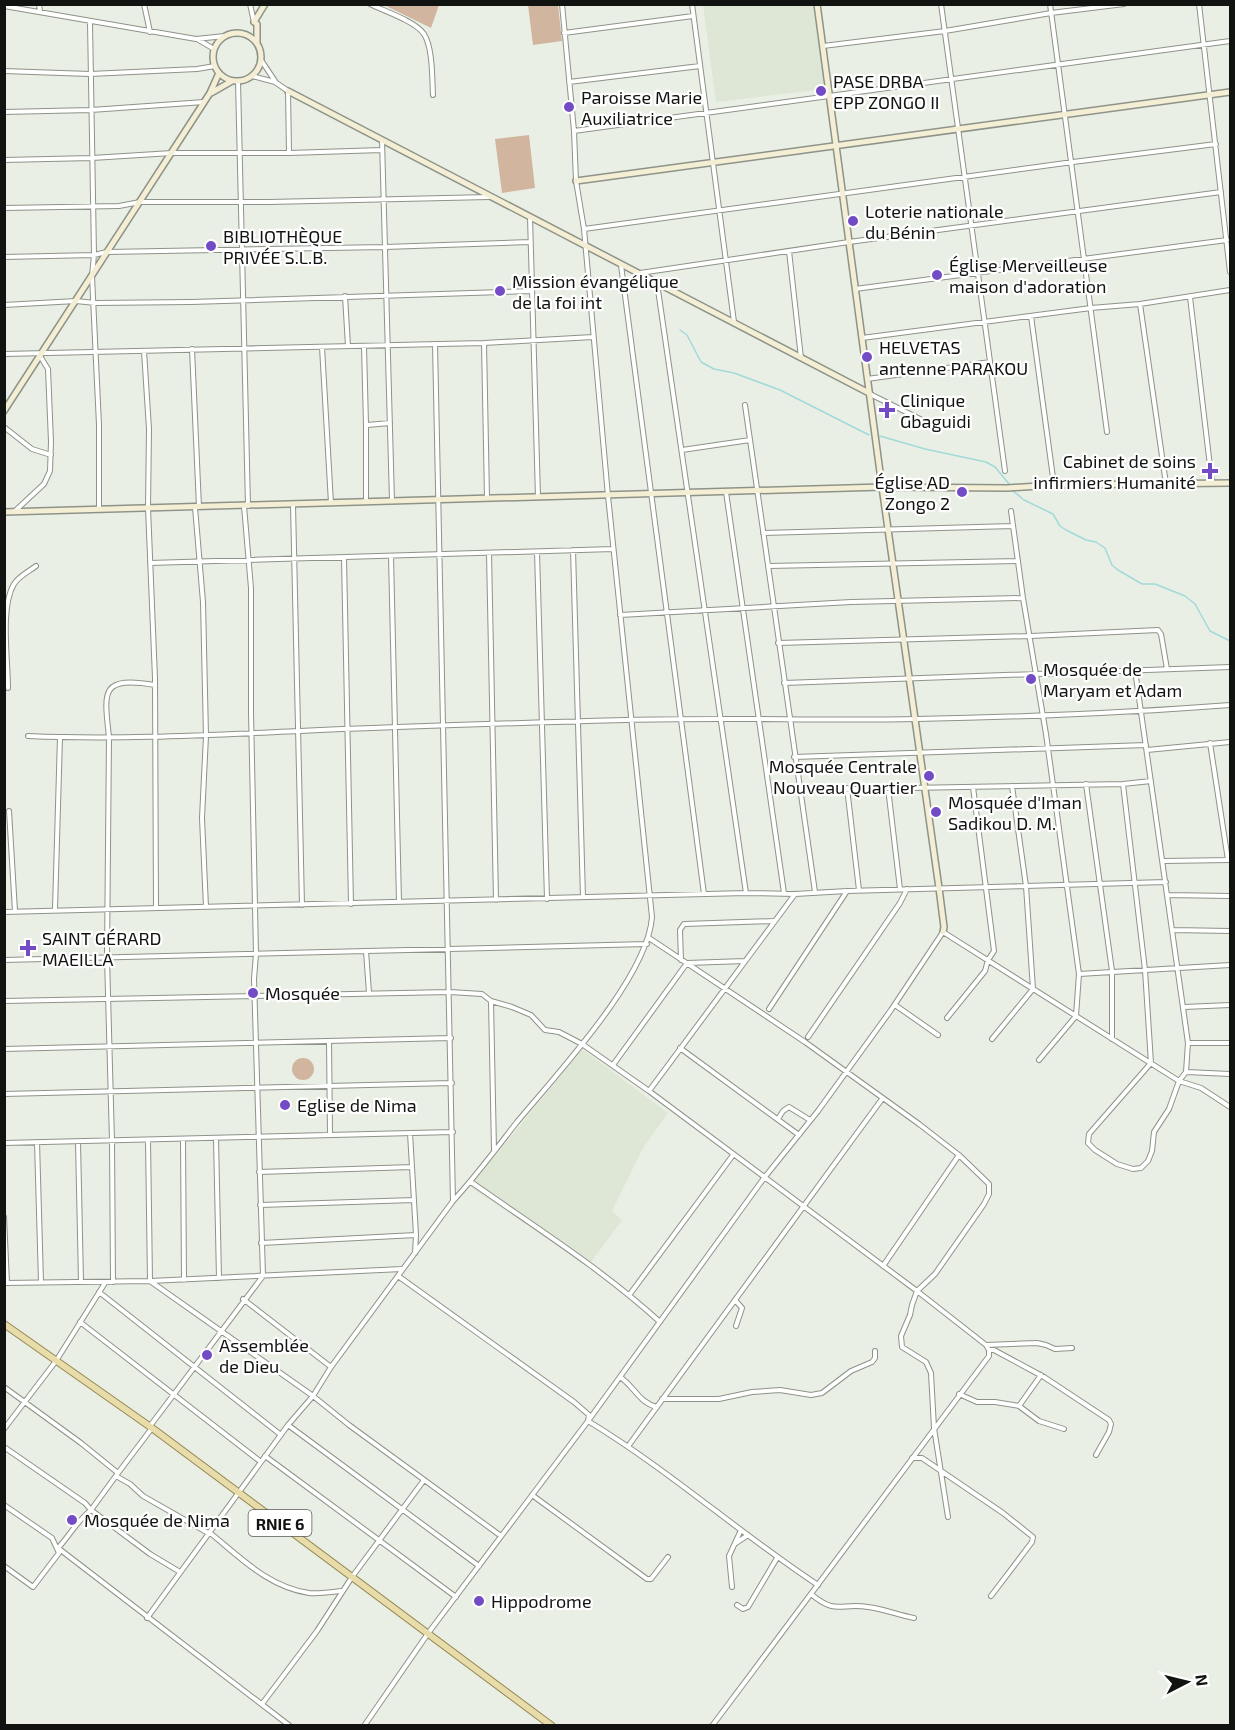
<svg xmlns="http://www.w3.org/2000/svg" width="1235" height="1730" font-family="'Exo 2',sans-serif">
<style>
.built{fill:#dee6d5}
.green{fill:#d1b59e}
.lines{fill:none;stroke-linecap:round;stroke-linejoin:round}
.stream{stroke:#a1dad9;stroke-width:1.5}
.street-casing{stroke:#8e9389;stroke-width:6}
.secondary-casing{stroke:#8e9389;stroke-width:8}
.primary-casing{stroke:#948750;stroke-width:8}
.street{stroke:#fff;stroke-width:4}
.secondary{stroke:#f4eed5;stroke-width:5}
.primary{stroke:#e9dcab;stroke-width:6}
.poi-dot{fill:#734cc5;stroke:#fff;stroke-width:2}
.labels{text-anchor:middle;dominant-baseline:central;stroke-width:4.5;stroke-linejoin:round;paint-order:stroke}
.shield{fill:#fff;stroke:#585a58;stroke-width:1.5}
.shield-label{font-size:16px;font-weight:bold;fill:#111310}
.poi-label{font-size:18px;fill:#111310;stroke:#fff;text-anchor:start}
</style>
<rect width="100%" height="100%" fill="#eaefe5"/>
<!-- built -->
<path class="built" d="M703,5h110l12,84 -109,13z
M582,1049l86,64 -25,35 -31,63 10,9 -33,45 -119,-78z"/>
<!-- green -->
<path class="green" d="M384,5v-1l58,1h-3l-8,23z
M528,5h30l4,36 -29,4z
M529,135l6,53 -33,5 -7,-54z
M292 1069a11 11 0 1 1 22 0a11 11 0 1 1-22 0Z"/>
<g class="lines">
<!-- stream -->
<path class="stream" d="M680,330l7,5 14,27 13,7 20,4 46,17 89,45
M880,436l45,13 61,13 9,5 15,18
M1012,490l12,10 29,14 7,12 6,4 20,10 10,2 9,6 7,17 6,5 24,14h13l30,12 10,8 15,27 20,10"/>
<!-- street casing -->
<g class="street-casing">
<path id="street" d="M39,4l1,8
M144,4l6,28
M250,4l4,18
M370,4c14,7 45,17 54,30 9,14 8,45 9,61
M692,4l42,318
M941,4l64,467
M1050,4l57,428
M1199,4l31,268
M4,6l192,33 29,-3
M90,22l4,233 -2,21 7,149v84
M564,33l129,-17
M197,39l17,10
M823,46l122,-15 106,-18 73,-9
M261,60l14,21
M4,71l86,3 107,-5 18,-3
M252,76l23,6 13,9 1,62
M238,81l10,425
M569,82l131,-16
M4,112l87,-2 113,-8
M574,131l656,-90
M382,140l10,361
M4,160l88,-2 80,-5h117l93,-3
M4,208l115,-2 21,-4h129l220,-5
M530,217l8,280
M584,229l489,-67 143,-18
M789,251l12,107
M4,257l90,-2 13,-3 278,-5 145,-5
M621,265l83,629
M640,273l209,-31 372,-50
M657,283l89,610
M855,289l372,-49
M345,296l3,50
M1190,297l22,186
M1140,304l26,180
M4,305l72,-4 19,2 96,-1 341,-11
M1031,316l23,169
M862,338l229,-30 49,-4 90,-14
M484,343l3,155
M435,344l18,857
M364,346l2,79v77
M322,347l9,156
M192,349l7,158
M144,351l5,78 -1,79 7,170 1,230
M4,354l480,-11 109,-6
M867,379l123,-17
M870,394l62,31
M745,405l70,487
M367,425l23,-2
M4,427l28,22 19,6
M682,450l68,-10
M726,492l58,401
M293,505l9,400
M195,507l8,95 3,134 -4,82 4,89
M15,511l29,-27 6,-13 1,-29 -3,-73 -8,-13
M1011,511l12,87 23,136 33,240 -3,42 -37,44
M763,533l250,-7
M573,550l10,347
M537,552l10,347
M489,553l7,347
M391,556l8,346
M344,558l7,346
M150,563l463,-14
M768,566l250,-5
M620,615l231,-13 172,-4
M778,643l253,-7 127,-6 3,4 6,35
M784,683l446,-16
M8,688c0,-28 -8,-81 6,-104 5,-8 14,-12 22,-18
M28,736c90,4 181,-1 272,-5 108,-5 217,-8 326,-11 97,-3 194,1 290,-1 105,-2 210,-6 314,-14
M1210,743l18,117
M1147,750l83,-8
M794,757l352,-12
M1086,784l26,187v68
M1123,784l22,186 6,93 -62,71 -1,9 7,7 22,14 16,5 8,-1 7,-7 4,-10 2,-19 15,-23 10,-28 7,-9 2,-29 -53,-373
M847,788l12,102
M888,788l12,101
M799,790l324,-6 28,-3
M9,811l6,100
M1164,861l66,-1
M1168,895l62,1
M55,909l5,-172
M4,912l742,-19 49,1 52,-3 319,-9
M1173,930l57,1
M649,938l156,104 114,82 40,31 30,29v10l-5,10 -49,70 -18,17 -5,14 -2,10 -9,21 1,11 24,15 5,11 3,55 14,89
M366,951l3,42
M4,960l643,-16
M681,960l-1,-30 4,-6 90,-3
M1079,974l151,-9
M4,1001l446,-9 32,2 9,7 21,6 19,8 14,15 14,2 23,12 67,47 268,200 69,54 3,5h5l50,27 65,43 2,4 -2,8 -13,23
M491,1001l3,149
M895,1005l43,30
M1184,1007l46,-2
M769,1009l78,-118
M947,1018l38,-47 3,-11 6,-9 -21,-164
M808,1037l92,-134 7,-14
M992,1039l41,-50 -7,-103 -14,-100
M329,1041l1,94
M1188,1043h42
M680,1048l119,87
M4,1049l447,-11
M613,1065l74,-102 58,-2
M1186,1072l44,2
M649,1091l146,-197
M4,1094l448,-11
M778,1119l5,-8 6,-4 21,13
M410,1133l6,102 -1,18
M216,1138l3,140
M183,1139l1,141
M148,1140l2,141 163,115 36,29 152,111
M37,1142l4,140
M78,1142l3,140
M4,1143l449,-11
M259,1172l153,-5
M471,1182c64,45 131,87 189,140
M260,1205l154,-5
M4,1217l3,66
M261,1243l155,-8
M883,1266l76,-111
M398,1276l176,126 15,13 -1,6c81,49 151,112 230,164
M113,1282l-1,-141 -5,-184 2,-220c-5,-46 -9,-61 46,-52
M4,1283l146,-2 252,-12
M99,1292l182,143
M630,1294l103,-139
M243,1299l88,68
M735,1300l7,8 -6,18
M80,1322l181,140
M986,1345l51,-2 9,2 9,4 17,-1
M620,1377c14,9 19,26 37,30
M4,1387l77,56 37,30 34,-45
M959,1394l18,8h18l24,4 22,-31
M662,1399h57l33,-7 28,-2 31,5 11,-2 29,-22 21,-9 3,-4v-7
M1019,1406l20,15 25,8
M288,1425l191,141
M150,1426l113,-150 -9,-297 2,-25 -5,-242v-124l-7,-82
M4,1429l52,-68 49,-78
M629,1445l253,-346
M4,1447l81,56 6,7c-14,11 -21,25 -33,38l232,178
M265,1456l191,141
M912,1458h10l81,55 30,24 -1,5 -41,54
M118,1473l-27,37 59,44 30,18
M116,1476l14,8 13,12 65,37
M532,1495l115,84h4l17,-22
M4,1505l48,33 7,15 -26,34 -29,-21
M209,1532c31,25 59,55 100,61 11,1 22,-1 33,-2
M736,1543l12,-8
M732,1587l-3,-31 12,-26
M811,1594c26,22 30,8 57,13 16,2 30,8 46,11
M737,1605l6,4 5,-2 29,-49
M147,1618l141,-193 25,-29 18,-29 122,-166c23,-25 43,-52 64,-79 39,-47 131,-145 135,-205l-44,-421 -24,-267 -8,-48 -2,-50 -12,-127
M262,1704l55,-73 35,-54 72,-97
M364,1726l65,-94 159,-211 176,-243 54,-67 73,-101 52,-78 236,149 22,7 29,19
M712,1726l277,-370v-6"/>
</g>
<!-- secondary casing -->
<g class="secondary-casing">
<path id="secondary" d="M817,4l65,483 57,401 5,39 -1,5
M213 57a24 24 0 1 1 48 0a24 24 0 1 1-48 0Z
M257,42v-18l-3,-2 11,-18
M288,91l581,302
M211,93l21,-12
M576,181l654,-89
M4,411l206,-318 9,-20
M4,512l878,-25 125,1 47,-3 176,-2"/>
</g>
<!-- primary casing -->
<g class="primary-casing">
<path id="primary" d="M4,1324l148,104 400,298"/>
</g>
<!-- street -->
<use href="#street" class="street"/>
<!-- secondary -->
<use href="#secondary" class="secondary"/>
<!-- primary -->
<use href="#primary" class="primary"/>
</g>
<!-- markers -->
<g class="poi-dot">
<circle cx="821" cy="91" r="6"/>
<circle cx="569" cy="107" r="6"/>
<circle cx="853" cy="221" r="6"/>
<circle cx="211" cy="246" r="6"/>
<circle cx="937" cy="275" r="6"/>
<circle cx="500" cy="291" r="6"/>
<circle cx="867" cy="357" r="6"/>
<path d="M884 401h6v6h6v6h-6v6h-6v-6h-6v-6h6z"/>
<path d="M1207 462h6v6h6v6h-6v6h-6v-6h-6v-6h6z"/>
<circle cx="962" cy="492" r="6"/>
<circle cx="1031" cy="679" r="6"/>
<circle cx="929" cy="776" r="6"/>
<circle cx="936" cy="812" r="6"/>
<path d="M25 939h6v6h6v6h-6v6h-6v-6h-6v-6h6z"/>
<circle cx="253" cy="993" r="6"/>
<circle cx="285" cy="1105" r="6"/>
<circle cx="207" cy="1355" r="6"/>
<circle cx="72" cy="1520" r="6"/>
<circle cx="479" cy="1601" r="6"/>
</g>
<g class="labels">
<!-- shield labels -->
<rect class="shield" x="248.5" y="1510" width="63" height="26" rx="4.5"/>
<g class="shield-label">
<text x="280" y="1523">RNIE 6</text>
</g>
<!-- poi labels -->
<g class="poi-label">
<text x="833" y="81">PASE DRBA<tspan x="833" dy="21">EPP ZONGO II</tspan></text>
<text x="581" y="97">Paroisse Marie<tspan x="581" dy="21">Auxiliatrice</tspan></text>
<text x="865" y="211">Loterie nationale<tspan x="865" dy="21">du Bénin</tspan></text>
<text x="223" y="236">BIBLIOTHÈQUE<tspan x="223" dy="21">PRIVÉE S.L.B.</tspan></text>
<text x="949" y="265">Église Merveilleuse<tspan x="949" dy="21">maison d'adoration</tspan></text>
<text x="512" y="281">Mission évangélique<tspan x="512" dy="21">de la foi int</tspan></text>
<text x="879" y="347">HELVETAS<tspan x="879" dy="21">antenne PARAKOU</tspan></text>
<text x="900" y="400">Clinique<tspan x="900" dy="21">Gbaguidi</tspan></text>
<text x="1196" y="461" text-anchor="end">Cabinet de soins<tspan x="1196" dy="21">infirmiers Humanité</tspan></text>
<text x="950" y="482" text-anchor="end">Église AD<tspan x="950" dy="21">Zongo 2</tspan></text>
<text x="1043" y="669">Mosquée de<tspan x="1043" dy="21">Maryam et Adam</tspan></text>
<text x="917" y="766" text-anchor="end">Mosquée Centrale<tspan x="917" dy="21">Nouveau Quartier</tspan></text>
<text x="948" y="802">Mosquée d'Iman<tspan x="948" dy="21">Sadikou D. M.</tspan></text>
<text x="42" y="938">SAINT GÉRARD<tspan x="42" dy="21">MAEILLA</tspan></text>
<text x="265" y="993">Mosquée</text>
<text x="297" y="1105">Eglise de Nima</text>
<text x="219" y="1345">Assemblée<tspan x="219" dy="21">de Dieu</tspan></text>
<text x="84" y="1520">Mosquée de Nima</text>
<text x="491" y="1601">Hippodrome</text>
</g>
</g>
<!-- border -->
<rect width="1235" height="1730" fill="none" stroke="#111310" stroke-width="12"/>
<!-- north arrow -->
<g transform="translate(1187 1682) rotate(83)" stroke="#ffffff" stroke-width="4.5" paint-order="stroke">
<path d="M0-4.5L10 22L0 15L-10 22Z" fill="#111310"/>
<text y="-9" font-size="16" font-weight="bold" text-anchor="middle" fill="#111310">N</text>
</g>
</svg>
